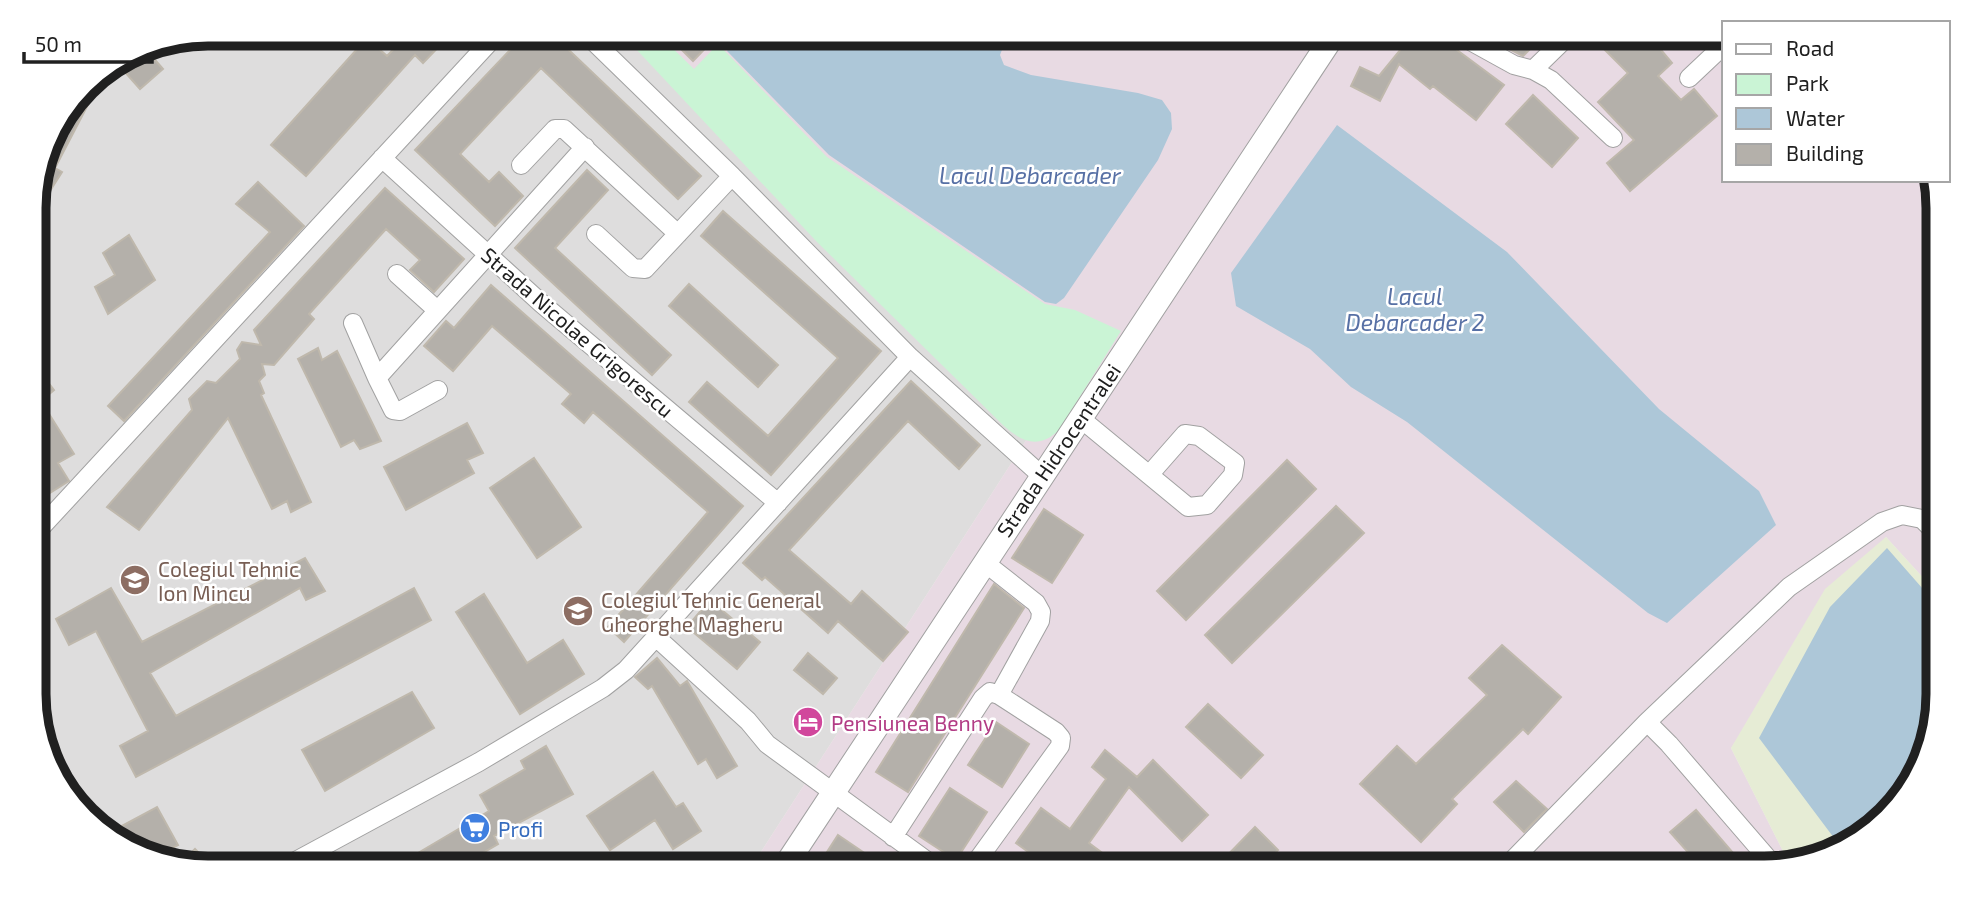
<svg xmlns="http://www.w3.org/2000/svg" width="1971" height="902" font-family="'Exo 2',sans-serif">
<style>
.residential{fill:#dedddd}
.industrial{fill:#e8dae3}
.farmland{fill:#e6ecd5}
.park{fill:#caf4d5}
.water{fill:#adc7d8}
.building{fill:#b4b0aa;stroke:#bfb8ac;stroke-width:2}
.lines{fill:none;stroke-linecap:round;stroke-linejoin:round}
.minor-casing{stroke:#a1a1a1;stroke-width:20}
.tertiary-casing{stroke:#a1a1a1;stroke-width:25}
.minor{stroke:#fff;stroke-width:18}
.tertiary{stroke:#fff;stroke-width:23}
.labels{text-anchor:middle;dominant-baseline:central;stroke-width:5;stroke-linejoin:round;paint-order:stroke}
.street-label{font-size:21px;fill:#202020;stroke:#fff}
.education-label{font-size:21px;fill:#785e54;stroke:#fff;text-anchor:start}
.hotel-label{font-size:21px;fill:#b23c85;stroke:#fff;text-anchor:start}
.shop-label{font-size:21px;fill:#366cbe;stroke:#fff;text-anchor:start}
.water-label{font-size:23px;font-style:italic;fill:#5770a5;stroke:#fff}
.rim{fill:none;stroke:#202020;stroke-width:9}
</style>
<rect width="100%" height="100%" fill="#efeee8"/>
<!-- residential -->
<path class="residential" d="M208,33h427l399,395 -284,441h-542l-67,-14 -71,-54 -35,-84 -1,-521 17,-65 41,-54 49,-31z"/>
<!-- industrial -->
<path class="industrial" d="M635,33h1089v147h210l3,413 -51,-56 -155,211 58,115 -15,5 -769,1v-9l-50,9h-205l284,-441z"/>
<!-- farmland -->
<path class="farmland" d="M1886,537l51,56 1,102 -14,66 -63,78 -72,24 -58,-115 94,-159z"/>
<!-- park -->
<path class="park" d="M621,33h36l37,36 24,-25 109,113 218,147 30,6 46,21 -62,99c-21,20 -37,12 -56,-5l-186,-183z"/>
<!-- water -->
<path class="water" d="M742,33h274l-13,14 -3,8 4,10 27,10 107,18 24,7 9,13 1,16 -14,31 -94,138 -8,6 -11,-2 -216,-147 -102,-104z
M1337,125l170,127 152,157 100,82 17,34 -109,98 -19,-10 -241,-191 -56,-35 -41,-38 -74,-43 -5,-33z
M1887,548l50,57 1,90 -14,66 -63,78 -21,7 -81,-108 71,-131z"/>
<!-- building -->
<path class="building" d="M409,33h43l-29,30 -8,-8 -109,121 -35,-31 96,-107 20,18z
M526,33h25l150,143 -23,23 -137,-131 -81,86 29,28 10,-10 24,24 -28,30 -80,-76z
M665,33h55l-27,28z
M1414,33h20l70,52 -28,35 -43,-34 -3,3 -31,-25 -19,37 -29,-15 9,-19 19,9z
M1492,33h54l-23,23 -16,-8z
M1588,33h80l-12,11 16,19 -14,13 23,24 13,-11 23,27 -87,75 -23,-28 27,-23 -36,-38 30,-29z
M133,52l11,6 5,-5 14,16 -23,20 -24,-27z
M107,68l-52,100 7,4 -12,19 -5,-3 -7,12 -4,-1 17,-68 41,-54z
M1533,95l45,43 -26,29 -46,-43z
M587,170l21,20 -53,58 116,107 -19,20 -137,-127z
M258,182l46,44 -180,195 -16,-15 162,-174 -34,-28z
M385,188l79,71 -30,33 -24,-22 10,-10 -34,-31 -77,85 5,5 -40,46 -12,-1 3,11 -6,6 5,12 -3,2 50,107 -20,10 -4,-11 -15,8 -44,-91 -89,112 -32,-23 85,-97 -3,-11 18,-18 9,2 24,-24 -3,-9 5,-8 19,3 -7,-15z
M723,211l158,140 -110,124 -82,-73 18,-20 61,54 70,-78 -137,-122z
M129,235l26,45 -47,34 -13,-27 20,-12 -12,-22z
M689,284l89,81 -20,22 -89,-81z
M491,285l252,221 -119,136 -16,-15 100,-115 -115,-100 -9,11 -22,-19 9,-10 -79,-68 -39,45 -29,-25 22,-25 8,7z
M318,348l4,12 15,-9 44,90 -21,8 -6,-9 -13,7 -43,-88z
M34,364l20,26 -13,11 33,53 -16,9 11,18 -24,15 -11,-23z
M911,381l69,64 -21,24 -51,-48 -119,129 62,54 11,-13 46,41 -25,29 -45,-40 -10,12 -63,-56 -3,3 -19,-17z
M467,423l16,30 -16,7 7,13 -68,37 -22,-43z
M534,458l47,69 -44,31 -47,-70z
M1287,460l29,29 -130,131 -29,-29z
M1336,506l28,27 -132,130 -27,-28z
M1044,509l39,26 -31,48 -40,-25z
M305,558l20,33 -19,9 -6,-12 -150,85 26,43 238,-128 17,32 -295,157 -16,-31 28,-15 -52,-100 -27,14 -13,-26 55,-31 31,54z
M994,584l30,24 -116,184 -32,-20z
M484,594l43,69 36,-23 21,34 -64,40 -64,-102z
M710,600l50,42 -23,27 -50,-42z
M1502,645l59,52 -33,37 -5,-5 -71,70 5,5 -36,38 -61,-58 37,-38 19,18 71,-69 -18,-17z
M808,653l29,25 -14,16 -29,-24z
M657,658l23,28 7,-5 50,85 -20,12 -11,-19 -8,5 -46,-78 -4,3 -13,-12z
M412,692l22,36 -109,63 -23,-41z
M1208,704l55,51 -22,23 -55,-51z
M996,722l33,22 -27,43 -34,-22z
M546,746l27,48 -79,42 4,8 -43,25h-64l98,-58 -9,-16 45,-26 -4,-8z
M1105,750l32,27 16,-17 55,55 -26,26 -53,-54 -40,56 35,26h-59l-19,-14 -4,7 -26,-19 25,-35 29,21 36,-50 -14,-12z
M653,772l23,35 7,-4 18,28 -28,18 -18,-29 -45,30 -23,-34z
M1516,781l31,28 -23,23 -30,-30z
M950,788l37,24 -31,48 -37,-24z
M157,807l21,38 -25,13 -12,-3 -9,-6 -12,-22z
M1696,810l50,58h-44l-32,-36z
M1255,827l23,23 -18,19h-46z
M838,835l50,34h-72z
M195,849l20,20 -34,-6z"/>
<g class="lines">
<!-- minor casing -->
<g class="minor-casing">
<path id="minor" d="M585,33l147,143 178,181 132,119
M1456,33l58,32 19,5 18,10 62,58
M1533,70l38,-37
M1689,78l35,-33
M382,158l159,145 237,200
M521,165l34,-36h9l114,105
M596,234l37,34 12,1 87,-93
M397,274l40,36
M353,323l24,55
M438,390l-38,21 -7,-1 -16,-32 208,-231
M1080,418l108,89 19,-2 26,-30 2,-12 -36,-27 -14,-2 -36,41
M34,535l464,-502
M984,562l52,41 5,9 -1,9 -41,74
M657,638l91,83 19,23 171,125
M1647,722l22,22 107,124
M893,837l90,-139 7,-6 9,3 57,37 5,6 -1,8 -89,123
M1505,868l142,-146 142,-135 93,-65 20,-7 20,4 15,15
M281,869l198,-107 124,-74 23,-18 284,-313"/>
</g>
<!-- tertiary casing -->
<g class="tertiary-casing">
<path id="tertiary" d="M783,869l552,-836"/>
</g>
<!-- minor -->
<use href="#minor" class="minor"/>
<!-- tertiary -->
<use href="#tertiary" class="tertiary"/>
</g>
<!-- icons -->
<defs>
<g id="school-disc" transform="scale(1.575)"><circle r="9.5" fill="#8d6e63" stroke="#fff"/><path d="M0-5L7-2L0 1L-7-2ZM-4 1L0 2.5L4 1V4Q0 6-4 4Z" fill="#fff"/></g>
<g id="hotel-disc" transform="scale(1.575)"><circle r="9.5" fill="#d1479c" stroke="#fff"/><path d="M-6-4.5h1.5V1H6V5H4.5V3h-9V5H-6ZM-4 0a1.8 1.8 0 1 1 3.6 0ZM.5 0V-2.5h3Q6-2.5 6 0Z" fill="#fff"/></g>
<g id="supermarket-disc" transform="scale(1.575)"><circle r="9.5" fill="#3f7fe0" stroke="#fff"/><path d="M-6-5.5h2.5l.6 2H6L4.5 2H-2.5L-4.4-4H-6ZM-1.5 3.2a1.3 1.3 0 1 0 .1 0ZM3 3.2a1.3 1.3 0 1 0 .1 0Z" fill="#fff"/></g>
</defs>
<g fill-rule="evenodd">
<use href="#school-disc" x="135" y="580"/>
<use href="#school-disc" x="578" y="611"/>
<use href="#hotel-disc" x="808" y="722"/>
<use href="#supermarket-disc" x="475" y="828"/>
</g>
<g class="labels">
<!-- street labels -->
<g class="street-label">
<text transform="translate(578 332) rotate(41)">Strada Nicolae Grigorescu</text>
<text transform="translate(1058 450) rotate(-56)">Strada Hidrocentralei</text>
</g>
<!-- education labels -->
<g class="education-label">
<text x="158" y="568">Colegiul Tehnic<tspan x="158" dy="24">Ion Mincu</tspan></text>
<text x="601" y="599">Colegiul Tehnic General<tspan x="601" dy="24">Gheorghe Magheru</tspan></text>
</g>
<!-- hotel labels -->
<g class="hotel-label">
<text x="831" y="722">Pensiunea Benny</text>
</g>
<!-- shop labels -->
<g class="shop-label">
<text x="498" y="828">Profi</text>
</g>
<!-- water labels -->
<g class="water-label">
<text x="1030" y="175">Lacul Debarcader</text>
<text x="1415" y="296">Lacul<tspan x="1415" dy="26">Debarcader 2</tspan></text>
</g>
</g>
<!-- crop -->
<path d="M0 0H1971V902H0ZM208 46H1764A162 162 0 0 1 1926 208V694A162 162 0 0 1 1764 856H208A162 162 0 0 1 46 694V208A162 162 0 0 1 208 46Z" fill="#fff" fill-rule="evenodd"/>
<path class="rim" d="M208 46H1764A162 162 0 0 1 1926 208V694A162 162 0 0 1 1764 856H208A162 162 0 0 1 46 694V208A162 162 0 0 1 208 46Z"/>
<!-- legend -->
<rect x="1722" y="21" width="228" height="161" fill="#ffffff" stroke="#a6a6a6" stroke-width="2"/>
<rect x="1736" y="44" width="35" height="10" fill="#ffffff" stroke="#a6a6a6" stroke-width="2"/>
<text x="1786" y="56" font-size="21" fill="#202020">Road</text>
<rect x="1736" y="74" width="35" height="21" fill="#caf4d5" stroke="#a6a6a6" stroke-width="2"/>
<text x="1786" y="91" font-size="21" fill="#202020">Park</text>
<rect x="1736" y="108" width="35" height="21" fill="#adc7d8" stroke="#a6a6a6" stroke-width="2"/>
<text x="1786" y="126" font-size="21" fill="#202020">Water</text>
<rect x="1736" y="144" width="35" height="21" fill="#b4b0aa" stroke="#a6a6a6" stroke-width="2"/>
<text x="1786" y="161" font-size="21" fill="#202020">Building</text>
<!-- scale -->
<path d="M24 52v10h128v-10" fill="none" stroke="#202020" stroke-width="3.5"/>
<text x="35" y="52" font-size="21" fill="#202020" stroke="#ffffff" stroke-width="5" paint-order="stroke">50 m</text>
</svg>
